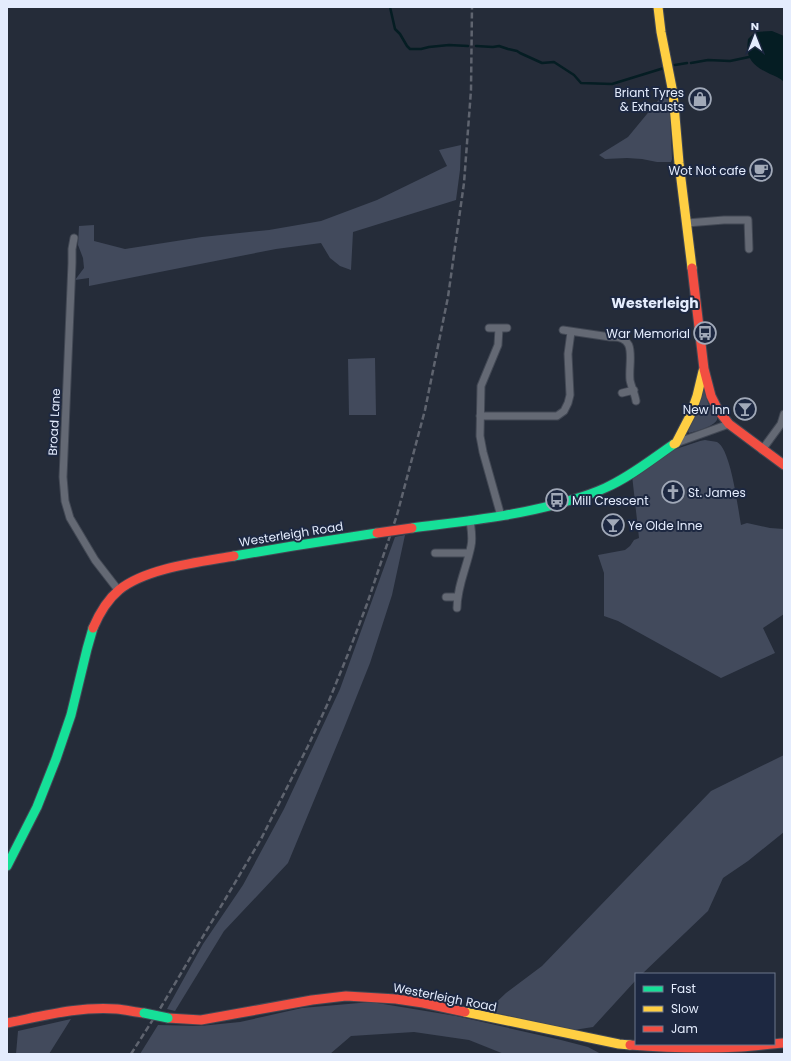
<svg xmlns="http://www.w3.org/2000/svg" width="791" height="1061" font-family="Poppins,sans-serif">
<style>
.green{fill:#424a5c}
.water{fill:#051d23}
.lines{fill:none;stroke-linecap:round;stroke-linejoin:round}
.stream{stroke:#051d23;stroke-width:2.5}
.street-casing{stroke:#424854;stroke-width:9}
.fast-casing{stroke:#424854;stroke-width:11}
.slow-casing{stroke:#424854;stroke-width:11}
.jam-casing{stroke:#424854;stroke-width:11}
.street{stroke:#646974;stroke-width:7}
.fast{stroke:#16e098;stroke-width:9}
.slow{stroke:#ffcf43;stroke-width:9}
.jam{stroke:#f24e42;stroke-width:9}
.rail{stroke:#5f646f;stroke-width:2.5;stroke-dasharray:6 3;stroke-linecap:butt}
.fast-bridge-casing{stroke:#424854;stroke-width:11;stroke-linecap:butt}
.jam-bridge-casing{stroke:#424854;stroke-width:11;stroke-linecap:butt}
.fast-bridge{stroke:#16e098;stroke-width:9}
.jam-bridge{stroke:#f24e42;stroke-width:9}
.labels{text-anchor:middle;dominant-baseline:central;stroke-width:4;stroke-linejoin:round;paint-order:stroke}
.poi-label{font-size:12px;fill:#e4ecfd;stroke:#1d2841;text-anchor:end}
.street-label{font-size:12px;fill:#e4ecfd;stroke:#1d2841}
.quarter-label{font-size:14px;font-weight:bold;fill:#e4ecfd;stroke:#1d2841}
</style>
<rect width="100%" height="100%" fill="#252c39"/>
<!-- green -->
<path class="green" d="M662,89h6l2,24 2,46 -1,3h-14l-15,-3 -15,-1 -22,1 -6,-4 29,-18 33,-40z
M461,145l-1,25 -4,30 -103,32 -2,38 -11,-4 -10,-8 -9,-15 -45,6 -187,37v-8l-14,2 9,-12 -1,-10 -5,-13 1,-19 15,-1v16l31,8 77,-12 67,-7 52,-9 56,-21 70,-34 -8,-16z
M375,358l1,57h-27l-1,-56z
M703,389h1c2,7 3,13 6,18 2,4 6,7 7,10 3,8 -22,15 -28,16l-1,-2v-2z
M705,440c3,1 9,1 12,2 14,7 21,67 24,83l6,-2 23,5 14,1v85l-21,14 12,25 -54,25 -103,-57 -14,-5v-43l-6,-18 27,-5 5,-4 4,-6 5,-2 -7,-63 32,-22 36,-12z
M405,535l-13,60 -22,68 -26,65 -56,135 -64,68 -49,80 -8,-2 36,-65 40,-59 41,-76 56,-120 55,-152z
M784,755v77l-36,29 -25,17 -15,33 -66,63h-6v6l-43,47 -19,3 -87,-19 19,-18 36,-27 169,-175z
M371,1002l85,14 105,24 27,7 13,7h-97l-35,-14 -55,-8 -63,4 -21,18h-190l18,-29 42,1 40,-4 62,-14z
M71,1019l-22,35h-33l2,-23z"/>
<!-- water -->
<path class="water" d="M772,31l12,5v46c-4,-4 -9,-6 -14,-8 -17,-8 -25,-15 -22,-35l7,-7z"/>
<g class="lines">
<!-- stream -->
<path class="stream" d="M390,7l5,22 5,5 7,12 3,3h11l8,-2 20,-2 19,1
M476,46l17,1 6,-1 9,3 9,2 3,2 22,10 12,-1 20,13 7,8 31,1 52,-16
M691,63l17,-3 22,1 19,-4
M675,65l12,-2"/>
<!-- street casing -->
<g class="street-casing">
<path id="street" d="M687,223l37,-3h24l1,29
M74,238l-2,11v14l-9,214 2,24 5,17 25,42 24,31
M489,328h18
M499,328l-1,17 -17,41 -1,50 3,16 18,64
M563,330l47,7c29,-2 18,24 20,43 1,6 5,14 6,21
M622,393l12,-3
M480,416h77l7,-5 4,-8 2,-8 -2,-41 3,-22
M676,443l53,-19
M762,450l19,-26 3,-10
M435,553h34
M446,597h11
M457,608c0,-22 10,-41 14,-62 2,-8 0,-18 -1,-26"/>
</g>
<!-- fast casing -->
<g class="fast-casing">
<path id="fast" d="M412,528c53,-7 107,-12 159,-28 11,-3 23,-7 34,-12 25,-11 47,-29 69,-44
M234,556l59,-10 84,-13
M7,866l30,-59 19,-48 15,-44 16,-66 6,-21"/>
</g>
<!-- slow casing -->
<g class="slow-casing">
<path id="slow" d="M658,7l3,25 12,61 6,70 13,105
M674,444l2,-1 14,-27 7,-20 6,-25
M465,1012l154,32 11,1"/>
</g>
<!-- jam casing -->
<g class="jam-casing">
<path id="jam" d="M692,268l12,101 7,27 7,14 11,14 55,41
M93,628c6,-14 14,-28 26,-38 27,-22 81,-28 115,-34
M168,1018l33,2 111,-20 34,-4 50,3 27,4 42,9
M7,1023c36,-7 73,-17 110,-14 9,1 18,3 27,4
M630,1045c37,3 74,4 111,2 14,-1 29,-3 43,-4"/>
</g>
<!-- street -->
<use href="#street" class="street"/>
<!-- fast -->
<use href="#fast" class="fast"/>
<!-- slow -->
<use href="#slow" class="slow"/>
<!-- jam -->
<use href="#jam" class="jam"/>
<!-- rail -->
<path class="rail" d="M131,1054l30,-47 100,-168 47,-93 20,-43 20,-49 19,-50 30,-89 28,-105 23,-113 16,-114 7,-93 1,-83"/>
<!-- fast-bridge casing -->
<g class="fast-bridge-casing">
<path id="fast-bridge" d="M144,1013l24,5"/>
</g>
<!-- jam-bridge casing -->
<g class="jam-bridge-casing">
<path id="jam-bridge" d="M377,533l35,-5"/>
</g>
<!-- fast-bridge -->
<use href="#fast-bridge" class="fast-bridge"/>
<!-- jam-bridge -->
<use href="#jam-bridge" class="jam-bridge"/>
</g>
<!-- icons -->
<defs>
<g id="shop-ring" transform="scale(1.15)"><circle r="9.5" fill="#1d2841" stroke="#a1a9b8" stroke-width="1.5"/><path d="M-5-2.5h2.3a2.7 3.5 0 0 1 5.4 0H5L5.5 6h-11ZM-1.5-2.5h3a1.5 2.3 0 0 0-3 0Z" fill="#a1a9b8"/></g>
<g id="cafe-ring" transform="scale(1.15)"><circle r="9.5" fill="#1d2841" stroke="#a1a9b8" stroke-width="1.5"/><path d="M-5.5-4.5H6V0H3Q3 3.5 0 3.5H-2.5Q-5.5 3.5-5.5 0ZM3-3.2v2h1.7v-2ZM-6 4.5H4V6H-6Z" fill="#a1a9b8"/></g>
<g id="bus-ring" transform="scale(1.15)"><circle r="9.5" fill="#1d2841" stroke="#a1a9b8" stroke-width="1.5"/><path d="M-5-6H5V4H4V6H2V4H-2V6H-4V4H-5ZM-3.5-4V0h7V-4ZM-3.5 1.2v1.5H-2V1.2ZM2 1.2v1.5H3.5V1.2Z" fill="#a1a9b8"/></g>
<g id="bar-ring" transform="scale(1.15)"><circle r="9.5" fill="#1d2841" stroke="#a1a9b8" stroke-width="1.5"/><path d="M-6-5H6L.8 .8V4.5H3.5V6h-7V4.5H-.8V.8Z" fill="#a1a9b8"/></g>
<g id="church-ring" transform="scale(1.15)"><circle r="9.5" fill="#1d2841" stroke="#a1a9b8" stroke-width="1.5"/><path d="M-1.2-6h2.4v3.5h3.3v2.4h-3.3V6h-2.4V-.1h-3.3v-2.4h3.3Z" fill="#a1a9b8"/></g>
</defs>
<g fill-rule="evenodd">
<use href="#shop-ring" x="700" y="99"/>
<use href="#cafe-ring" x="761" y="170"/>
<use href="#bus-ring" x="705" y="333"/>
<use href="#bar-ring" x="745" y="409"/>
<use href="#church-ring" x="673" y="492"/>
<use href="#bus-ring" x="557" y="500"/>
<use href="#bar-ring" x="613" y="525"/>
</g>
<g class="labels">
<!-- poi labels -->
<g class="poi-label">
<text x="684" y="92">Briant Tyres<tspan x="684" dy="14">&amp; Exhausts</tspan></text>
<text x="746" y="170">Wot Not cafe</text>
<text x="690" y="333">War Memorial</text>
<text x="730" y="409">New Inn</text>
<text x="688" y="492" text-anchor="start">St. James</text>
<text x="572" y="500" text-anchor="start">Mill Crescent</text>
<text x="628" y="525" text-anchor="start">Ye Olde Inne</text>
</g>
<!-- street labels -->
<g class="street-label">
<text transform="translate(54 422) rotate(-87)">Broad Lane</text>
<text transform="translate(291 534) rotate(-9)">Westerleigh Road</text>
<text transform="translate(445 997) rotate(11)">Westerleigh Road</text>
</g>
<!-- quarter labels -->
<g class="quarter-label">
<text x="655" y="303">Westerleigh</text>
</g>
</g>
<!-- border -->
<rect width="791" height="1061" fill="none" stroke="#e4ecfd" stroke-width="16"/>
<!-- legend -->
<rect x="635" y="973" width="140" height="72" fill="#1d2841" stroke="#6d768c"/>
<rect x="643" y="986" width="20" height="6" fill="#16e098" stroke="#6d768c"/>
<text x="671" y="993" font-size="12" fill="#e4ecfd">Fast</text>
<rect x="643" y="1006" width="20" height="6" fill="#ffcf43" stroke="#6d768c"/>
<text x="671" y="1013" font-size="12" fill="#e4ecfd">Slow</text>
<rect x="643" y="1026" width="20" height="6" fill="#f24e42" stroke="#6d768c"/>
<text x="671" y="1033" font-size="12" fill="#e4ecfd">Jam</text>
<!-- north arrow -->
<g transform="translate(755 36)" stroke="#1d2841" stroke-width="3" paint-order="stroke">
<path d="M0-3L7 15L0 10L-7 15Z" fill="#e4ecfd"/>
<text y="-6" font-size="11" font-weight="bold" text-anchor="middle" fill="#e4ecfd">N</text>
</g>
</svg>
